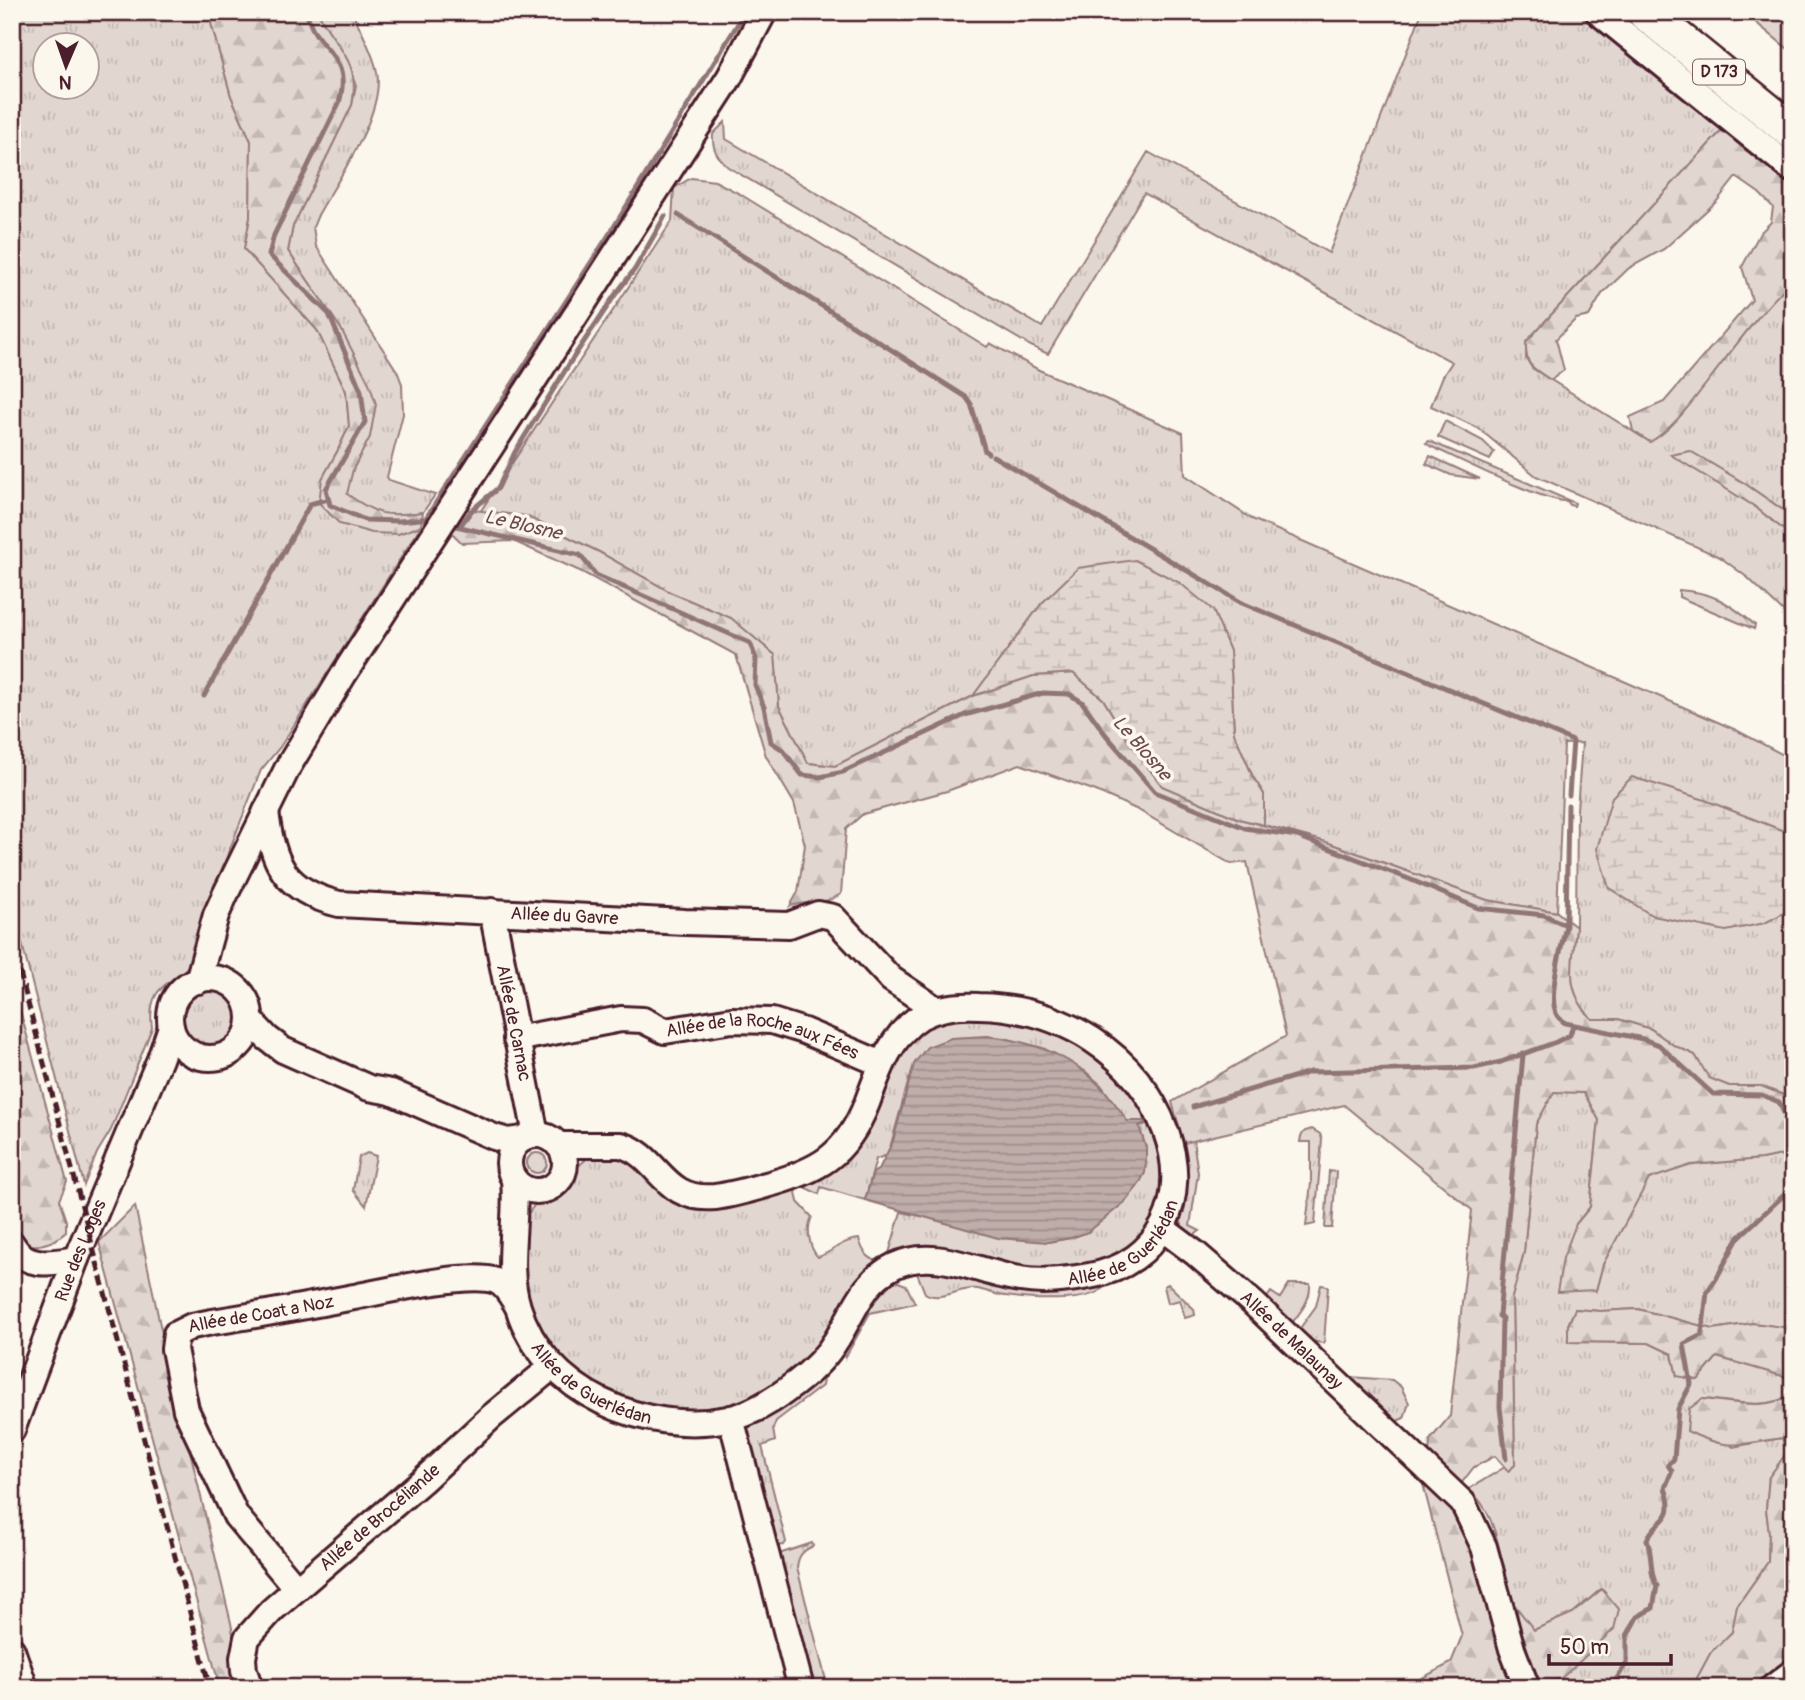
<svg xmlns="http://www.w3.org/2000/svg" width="1805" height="1700" font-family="Pangolin,sans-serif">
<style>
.grass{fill:url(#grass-tufts);stroke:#967b7e;stroke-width:2;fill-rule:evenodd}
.forest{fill:url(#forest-firs);stroke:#967b7e;stroke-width:2}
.wetland{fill:url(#wetland-marsh);stroke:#967b7e;stroke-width:2}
.water{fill:url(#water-rules);stroke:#907477;stroke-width:2}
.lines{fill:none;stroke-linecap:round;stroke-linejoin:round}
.stream{stroke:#907477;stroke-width:5}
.minor-casing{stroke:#4a1f2b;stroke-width:30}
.highway-casing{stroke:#4a1f2b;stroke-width:40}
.minor{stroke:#fbf7ec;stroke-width:24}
.highway{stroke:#fbf7ec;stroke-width:35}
.rail{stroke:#4a1f2b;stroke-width:5;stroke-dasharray:10 5;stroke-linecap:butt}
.labels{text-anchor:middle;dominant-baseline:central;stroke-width:7;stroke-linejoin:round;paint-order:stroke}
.shield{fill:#fbf7ec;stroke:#7f6065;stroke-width:2}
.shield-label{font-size:16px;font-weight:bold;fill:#4a1f2b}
.street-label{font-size:18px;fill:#4a1f2b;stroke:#fbf7ec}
.water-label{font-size:19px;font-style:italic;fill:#6d4a51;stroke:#fbf7ec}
</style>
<defs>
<pattern id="grass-tufts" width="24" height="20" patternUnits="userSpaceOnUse" patternTransform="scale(1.75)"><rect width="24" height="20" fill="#e2d7d0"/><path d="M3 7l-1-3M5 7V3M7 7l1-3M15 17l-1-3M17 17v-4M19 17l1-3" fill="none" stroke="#c3b8b3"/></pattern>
<pattern id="forest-firs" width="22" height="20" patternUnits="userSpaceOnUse" patternTransform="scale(1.75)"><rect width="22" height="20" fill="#e2d7d0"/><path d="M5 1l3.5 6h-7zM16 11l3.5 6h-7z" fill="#c3b8b3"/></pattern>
<pattern id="wetland-marsh" width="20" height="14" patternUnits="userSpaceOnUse" patternTransform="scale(1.75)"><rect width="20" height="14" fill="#e2d7d0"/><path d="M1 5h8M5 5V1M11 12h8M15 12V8" fill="none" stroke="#c3b8b3"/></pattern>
<pattern id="water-rules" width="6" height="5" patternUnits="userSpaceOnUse" patternTransform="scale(1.75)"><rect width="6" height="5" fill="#bfadaa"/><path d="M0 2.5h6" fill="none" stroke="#9d8c8b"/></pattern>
</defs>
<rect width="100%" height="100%" fill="#fbf7ec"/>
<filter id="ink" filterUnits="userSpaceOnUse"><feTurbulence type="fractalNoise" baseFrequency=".0143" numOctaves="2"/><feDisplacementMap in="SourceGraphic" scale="14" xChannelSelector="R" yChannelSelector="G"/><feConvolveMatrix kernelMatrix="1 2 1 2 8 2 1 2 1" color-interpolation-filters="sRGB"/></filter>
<g filter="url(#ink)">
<!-- grass -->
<path class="grass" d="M12,12h196l23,84 20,45 -1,77 -6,31 73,81 29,61 3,35 -11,24 -16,29 76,55 23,-8 -141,221 -19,23 -64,162c-1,7 -1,16 -3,22 -10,33 -49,21 -42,74l-41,102 -14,23 -13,32 -72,-280zM46,46h42v42h-42z
M318,12h34c9,19 21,40 25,60 8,41 -39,107 -59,143l-5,12 3,19 81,125 5,13 1,30 -16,63 2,3 46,15 -12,17c-38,5 -45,4 -77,-18l7,-25 17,-32 -29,-108 -53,-78 5,-25 59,-121 4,-20z
M1422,12h159l144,115 -199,215v16l6,10 118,74 122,-142 21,-20v237l-49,-34 -54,-32 -18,4 82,51 39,31v84l-45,-43 -28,-21 -184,-81 -58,-48 -47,-22 12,-30 9,-14 -308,-169 -96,161 -17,-8 -303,-179c-11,-10 -16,-18 -15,-33l12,-12 1,17 316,188 106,-175 181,101z
M1743,12h50v41z
M691,178l24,3 25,13 247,153 3,-4 49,27 144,63 2,42 67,44 484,211 57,30v339l-32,-13h-32l-21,-8 -13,-23 -22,-10 -22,-16 -33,-10h-26l-12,-13 -10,-28 6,-51 1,-117 5,-67 -18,1 -7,168 -70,-12 -161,-58 -62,-17v-31l-11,-17 -19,-44 -4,-82 -188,-48 -69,93 -138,70 -27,-3 -29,-57 -4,-51 -44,-37 -59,-25 -73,-41 -35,-17 -68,-21 -16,-2 192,-291 2,-33z
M1445,421l38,20 11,11 -4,8 -52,-23z
M1429,441l146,62 -1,3 -5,-1 -1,-4c-21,3 -113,-44 -138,-55l-4,-3z
M1430,456l50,23 -29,-4 -25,-11z
M1679,590c34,2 50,13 76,35l-1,4 -75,-32z
M181 1018a29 29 0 1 1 58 0a29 29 0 1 1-58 0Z
M943,1015l105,9 67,43 38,50 -12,5 -14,-1 -26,-36 -16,-14 -42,-23 -39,-10 -18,-2 -77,43 -21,76 -12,4 -11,41 -44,-13 -2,7 -13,-6h-6l-4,4 2,10 14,15c-6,12 -3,31 6,40 15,-5 24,-17 41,-18 4,14 9,20 23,24l-53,72 -36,41 -58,31 -61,7 -73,-22 -48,-42 -29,-49v-82l12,-16 26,-13 14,-22 14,-12 30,-2 49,39 144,-14 85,-135z
M1554,1091l30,2 15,27 -9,87 -14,17 20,66 7,-26 45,-85 43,-14 70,-6 21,-4 11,12v162l-40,-6 -40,6 -75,-20 -38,2 -25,-2 -7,16v17l81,1 23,11 5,22 21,4 19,-23 76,22v12c-18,22 -65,9 -91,8l31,48 49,-9 6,13 -19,26 -3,32 3,24 -1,29 -31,44 -5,26 -21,20 -14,26 -2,10h-68l-3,-8 -6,8h-82l-5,-19 70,-80 -28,24 -39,17c-6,-8 -16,-17 -20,-26 -16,-39 -12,-86 -45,-115l36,-22 3,4 7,-6 -3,-168 12,-45 12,-128z
M1155,1122l12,38 -10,61 -29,30 -53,20 -188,-11 14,-48 147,30 23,-4 16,-6 15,-13 44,-71 -7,-22z
M1312,1129l8,5 2,5 -7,85 -9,2 5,-43v-41h-11l1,-6 4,-5z
M1193,1140l5,33 -8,53 10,5 -7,5 -5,-1 -6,-9 -2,-10 4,-4 3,-36 -3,-33z
M367,1153l9,3 -10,50 -13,-16 6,-33z
M527 1163a10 10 0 1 1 20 0a10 10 0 1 1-20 0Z
M1329,1171l7,1 -4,56h-7z
M915,1268l190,16v2c-15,19 -78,13 -100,10 -9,-1 -18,-5 -27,-7 -17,-3 -38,14 -53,4z
M896,1281l10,4 9,18 -45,10 -25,45 -2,-13 37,-58z
M1168,1284l26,25 1,6 -10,3 -5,-18 -12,3 -4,-17z
M1289,1284h21c1,16 -9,27 -18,39l-26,-24 5,-7 9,6z
M1321,1285l7,1 -4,57 -22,-3 -4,-9 18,-25z
M824,1372l-2,14 -46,35 -3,8 2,12 -13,5 24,96 -2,3 -9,1 -28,-109 2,-16z
M1350,1377l42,3 9,7 8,16 -5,15 -9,4 -46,-43z
M812,1543l1,3c-11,5 -15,10 -16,22l31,120h-18l-34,-133z"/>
<!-- forest -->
<path class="forest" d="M208,12h110c18,38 43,46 34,93l-59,121 -5,25 53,78 28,54 7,21 -6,33 -17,32 -6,25c31,22 39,23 76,18l-2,14 -23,8 -26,-1 -32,-9 -21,-21 3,-24 16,-29 11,-24 -3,-35 -29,-61 -73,-81 6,-31 1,-77 -20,-45z
M1725,127l68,53v100c-33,31 -59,68 -87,104 -16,20 -33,45 -56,58l-17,-11 -3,-14 34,-15 88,-102 -10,-33 18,-34 11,-11 2,-15 -14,-14 -23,-16 -19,24 -53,48 -35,19 -27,26 -13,22 -13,3 -20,20 8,31 -13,10c-19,-12 -26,-14 -25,-38z
M1690,451l54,32 49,34v20l-39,-31 -83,-51z
M464,509l62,7 73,36 73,41 59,25 44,37 4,51 29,57 27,3 138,-70 60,-20 40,-3 30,26 25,41 34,46 77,33 87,23 161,58 70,12 19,15c-3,38 -13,62 16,92h26l33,10 22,16 22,10 14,23 20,8h32l32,13v68l-11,-12 -21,4 -70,6 -42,14 -46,85 -7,26 -39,2 6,-34 13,-34 14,-17 9,-87 -15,-27 -30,-1 -18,32 -12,128 -12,45 3,168 -7,6 -13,-15 -21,11 -14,18 -31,-31 1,-14 20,-24 22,-206 -128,-105 -160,38 -12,-41 114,-66 -39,-174 -16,2 -93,-54 -42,-19 -76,-27 -73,27 -84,23 -17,15 -5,65c-18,12 -30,6 -51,12l8,-14 7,-47 -11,-42 -28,-47 -30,-101 -154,-83 -69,-31 -51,2 -10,-10z
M12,981l55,201 -8,18 7,21v11c-12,11 -25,15 -41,13 -12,-17 -11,-34 -13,-53z
M135,1206l25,119 71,298 12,65h-23l-121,-446z
M1575,1309l25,2 38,-2 75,20 40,-6 37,5 3,1v50l-76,-22 -19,23 -21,-4 -5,-22 -23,-11 -81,-1v-17z
M1793,1391v274l-31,23h-67l2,-10 14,-26 21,-20 5,-26 31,-44 1,-29 -3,-24 3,-32 19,-26 -6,-13c-44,6 -52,14 -95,-7l2,-22 13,-10c26,2 72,14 91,-8z
M1428,1479l33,34 53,167 -6,8h-105l48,-25 11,-27 -39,-152z
M1602,1589l17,20 -5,20 -39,37 -15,13 -18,3 -11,-13 -6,-29 -7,-15 -1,-17 17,22 39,-17z"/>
<!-- wetland -->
<path class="wetland" d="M1135,560l45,23 33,27 17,41 4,82 19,44 11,17v31l-25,-6 -77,-33 -34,-46 -25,-41 -30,-26 -40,3 -60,20 69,-93 36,-35z
M1632,777l73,23 79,31 9,6v71l-28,15 -39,8 -73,-15 -44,-28 -12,-39 15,-52z"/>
<!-- water -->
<path class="water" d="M986,1036c64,7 107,30 141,85h17l1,2 -6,3 7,22v13l-1,12 -7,13 -13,16 -37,30 -17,6 -23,4 -50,-4 -133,-38 8,-27 6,-4 14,-28 21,-77 13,-17 24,-9z"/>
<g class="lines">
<!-- stream -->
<path class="stream" d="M307,12c7,41 47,39 32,91l-65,132 -5,20 60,59 32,77 4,31 -39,67 4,16 35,15 34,1 32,-3
M678,215l288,182 5,7 14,47 3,2
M993,456l249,147 331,138 -4,54
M426,518l186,-288 133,-218
M452,525l128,30 16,20 154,68 6,16 -1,26 9,22 7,35 12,8 19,25 18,2 23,-5 122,-57 78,-22 26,1 13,8 24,33 49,57 90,36 52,8 112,43 69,29 66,7 22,10c-4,21 -17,66 -11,85 1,6 5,9 10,13l78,16 16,6 54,49 49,1 17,7 10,22 4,3
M460,526l12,-16 26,-22 17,-36 56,-91 44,-66 20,-26 30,-53
M204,696l106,-192 18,-5
M1566,925l2,-120
M1193,1107l117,-35 164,-4 27,-6 55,-20 14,-7 3,-10
M1506,1459l-6,-52 2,-89 -3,-2 24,-261
M1611,1688l16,-26v-26l10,-19 16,-9 4,-22c-8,-11 -4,-31 -10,-46 9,-23 31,-17 18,-52l7,-17 -4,-6 6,-6 4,-50 13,-25 -7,-40 18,-9 5,-43 9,-13 22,-41 47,-44"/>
<!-- minor casing -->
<g class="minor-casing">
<g id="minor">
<path d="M1598,12l195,158"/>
<path id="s1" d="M266,811c6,53 19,80 73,93l346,18 104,3 29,-11 15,3 58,62 46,31"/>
<path id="s2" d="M492,911l44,224"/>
<circle cx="210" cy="1018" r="40"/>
<path d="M198,981l18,-66 10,-22 62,-126 56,-93 385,-596 35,-66"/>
<path d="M251,1021l16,17 16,12 86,38 22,4 103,45 14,4 15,-2"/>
<path id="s3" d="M516,1039l105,-20 22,1 22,11 67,-11 40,1 32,10 78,33"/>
<circle cx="537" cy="1163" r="28"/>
<path id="s4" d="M514,1179c4,43 -9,86 4,128 26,86 127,128 210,112 24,-5 49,-21 68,-36 16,-12 31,-27 41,-44 17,-27 26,-58 57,-73 42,-20 84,7 126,13 23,4 46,1 69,-3 72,-12 101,-78 77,-144 -29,-79 -104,-124 -187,-126 -20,-1 -41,1 -59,11 -30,19 -41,54 -53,86 -21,53 -49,68 -101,82 -17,5 -34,10 -51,12 -53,5 -55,-41 -94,-52h-63"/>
<path id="s5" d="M1163,1229l32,24 58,50 210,200 21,44 28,102 15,39"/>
<path d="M12,1244c14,25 40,19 64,15"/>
<path d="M731,1418l70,270"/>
<path id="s6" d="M12,1430l64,-171 84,-200 11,-32"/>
<path id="s7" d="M296,1588l-60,-72 -50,-106 -12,-61 2,-15 16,-8 20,-4c47,-7 95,-16 142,-25 30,-6 116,-26 142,-16 10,4 15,15 21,24"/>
<path d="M12,1650l13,38"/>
<path id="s8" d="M250,1688l-6,-17 -1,-13 4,-20 25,-28 150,-129 69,-64 62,-51"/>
<path d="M1772,1688l21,-16"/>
</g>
</g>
<!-- highway casing -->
<g class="highway-casing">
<path id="highway" d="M1645,12l148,120"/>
</g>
<!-- minor -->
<use href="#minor" class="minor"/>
<!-- highway -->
<use href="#highway" class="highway"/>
<!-- rail -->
<path class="rail" d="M12,943l198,745"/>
</g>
</g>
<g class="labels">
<!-- shield labels -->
<rect class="shield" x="1693" y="59.5" width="52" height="25" rx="5"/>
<g class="shield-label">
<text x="1719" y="72">D 173</text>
</g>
<!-- street labels -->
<g class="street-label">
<text stroke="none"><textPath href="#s1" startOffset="355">Allée du Gavre</textPath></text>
<text stroke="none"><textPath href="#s2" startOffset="114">Allée de Carnac</textPath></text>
<text stroke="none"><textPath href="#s3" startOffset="254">Allée de la Roche aux Fées</textPath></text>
<text stroke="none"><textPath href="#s4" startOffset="868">Allée de Guerlédan</textPath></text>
<text stroke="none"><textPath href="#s6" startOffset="192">Rue des Loges</textPath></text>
<text stroke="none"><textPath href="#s7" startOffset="376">Allée de Coat a Noz</textPath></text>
<text stroke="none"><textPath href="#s5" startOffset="170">Allée de Malaunay</textPath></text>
<text stroke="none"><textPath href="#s4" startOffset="240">Allée de Guerlédan</textPath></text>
<text stroke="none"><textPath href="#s8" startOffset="231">Allée de Brocéliande</textPath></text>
</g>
<!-- water labels -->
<g class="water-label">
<text transform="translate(523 525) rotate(13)">Le Blosne</text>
<text transform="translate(1142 748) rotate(49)">Le Blosne</text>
</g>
</g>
<!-- margin -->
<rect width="1805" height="1700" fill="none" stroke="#fbf7ec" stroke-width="42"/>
<rect x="21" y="21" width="1763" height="1658" fill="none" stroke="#4a1f2b" stroke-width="2.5" filter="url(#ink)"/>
<!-- north arrow -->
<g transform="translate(66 66) rotate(182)"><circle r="33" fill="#fbf7ec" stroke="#b4a19f" stroke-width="2"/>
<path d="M0-5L12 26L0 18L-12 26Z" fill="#4a1f2b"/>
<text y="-10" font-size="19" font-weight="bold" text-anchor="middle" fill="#4a1f2b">N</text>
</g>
<!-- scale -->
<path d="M1549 1654v10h122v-10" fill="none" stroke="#4a1f2b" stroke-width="3.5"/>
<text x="1560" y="1654" font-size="21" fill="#4a1f2b" stroke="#fbf7ec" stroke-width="5" paint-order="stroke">50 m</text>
</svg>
